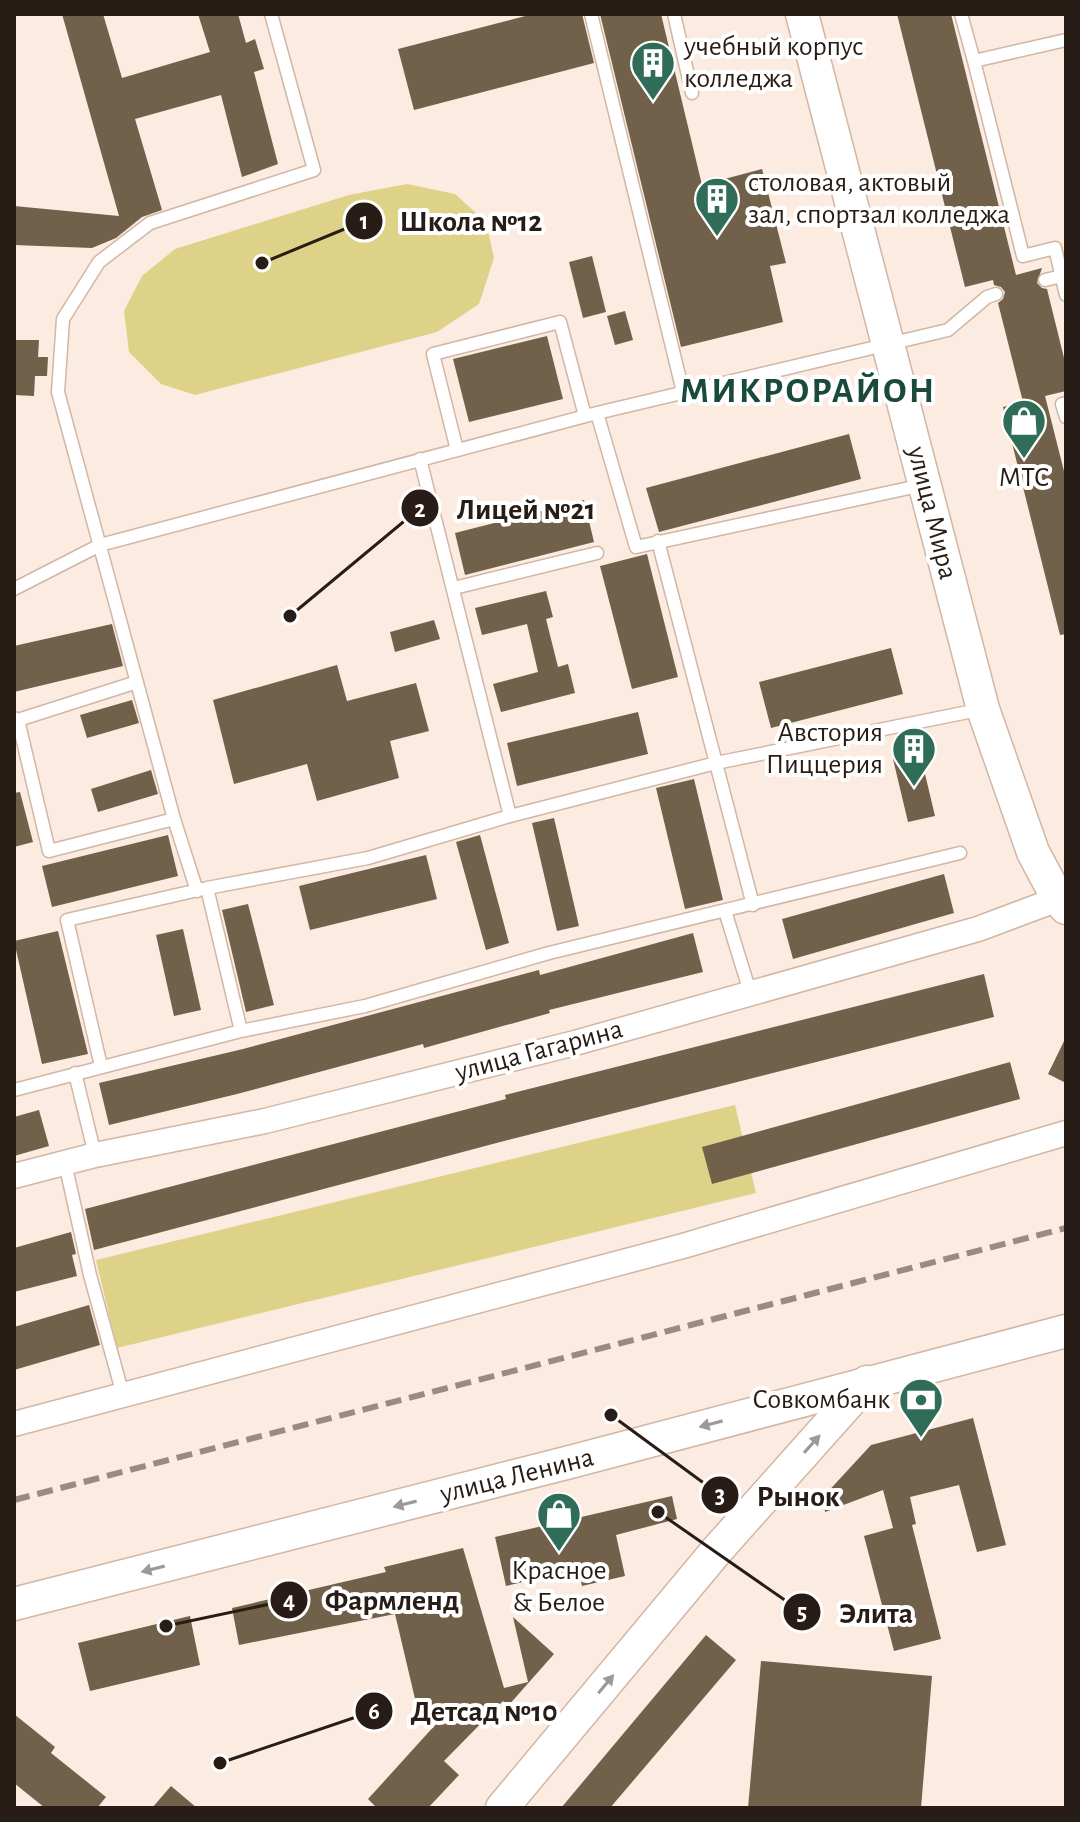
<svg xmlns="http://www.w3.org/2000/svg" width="1080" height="1822" font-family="'Alegreya Sans',sans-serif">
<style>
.green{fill:#ded289}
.building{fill:#71614a}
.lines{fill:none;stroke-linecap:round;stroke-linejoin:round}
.lane-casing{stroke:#d2b6a5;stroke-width:15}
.street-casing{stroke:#d2b6a5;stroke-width:27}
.secondary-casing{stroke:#d2b6a5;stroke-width:35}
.lane{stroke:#fff;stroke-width:12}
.street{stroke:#fff;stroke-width:24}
.secondary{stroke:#fff;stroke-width:32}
.rail{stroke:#998b82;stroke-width:6;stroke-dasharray:16 8;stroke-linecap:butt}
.oneway{fill:#9e9996}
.labels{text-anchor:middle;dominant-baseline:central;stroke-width:8;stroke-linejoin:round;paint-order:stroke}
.poi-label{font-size:28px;fill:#271d16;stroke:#fff;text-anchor:start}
.street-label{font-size:28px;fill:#271d16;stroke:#fff}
.district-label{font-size:36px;font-weight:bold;letter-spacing:2px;fill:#194a3b;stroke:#fff}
.leader{fill:none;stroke:#271d16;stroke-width:3}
.callout-dot{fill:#271d16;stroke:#fff;stroke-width:3}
.mark-label{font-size:24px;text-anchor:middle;font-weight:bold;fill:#fff}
.callout-label{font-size:30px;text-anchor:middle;font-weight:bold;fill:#271d16;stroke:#fff;stroke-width:8;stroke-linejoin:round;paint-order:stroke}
</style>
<rect width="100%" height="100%" fill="#fcebe0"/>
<!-- green -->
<path class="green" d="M407,184l48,10 31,28 8,36 -15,46 -42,28 -242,63 -34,-11 -32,-32 -5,-41 18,-35 33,-27 174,-54z
M735,1105l21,88 -639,155 -21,-88z"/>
<!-- building -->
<path class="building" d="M62,14h41l19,64 88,-26 -12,-38h40l8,29 9,-4 9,30 -10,3 24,92 -36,13 -21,-82 -86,24 27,91 -20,7 -26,21 -24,10 -78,-3v-39l105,10z
M533,14h49l12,49 -180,47 -16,-61z
M600,14h61l41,171 60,-16 24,94 -16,3 13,56 -102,25z
M897,14h54l65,261 26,-7 -5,15 5,5 5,1 19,77v25l-21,5 21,83v155l-6,1 -57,-228 20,-5 -25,-99 5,-4 2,-7 -4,-5 -7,-2 -1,-5 -28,7z
M592,256l14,56 -23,6 -14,-56z
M625,311l8,29 -18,5 -8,-29z
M547,336l16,63 -94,23 -16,-63z
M14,340h25l-1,17h10l-1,19h-12l-1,20 -20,-1z
M849,434l12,45 -202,53 -13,-44z
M584,500l10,42 -129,33 -10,-42z
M647,554l31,123 -46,12 -32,-123z
M546,591l7,26 -7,2 12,48 10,-3 7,29 -74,19 -8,-28 45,-12 -11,-48 -45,11 -7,-27z
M434,620l6,19 -45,13 -5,-20z
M112,624l11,42 -109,26v-46z
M891,648l12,46 -132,34 -12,-46z
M337,665l10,36 69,-18 13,48 -39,10 9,37 -82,23 -10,-37 -73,20 -21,-84z
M132,700l7,23 -52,15 -7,-23z
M638,712l10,42 -131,32 -10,-43z
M920,753l15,63 -27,6 -15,-63z
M151,770l7,24 -60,18 -7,-23z
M694,779l29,121 -38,9 -29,-121z
M20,792l13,50 -19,5v-54z
M554,818l25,108 -22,5 -25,-108z
M168,835l10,41 -126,31 -10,-41z
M480,835l29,108 -23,7 -30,-108z
M426,855l11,44 -127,31 -11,-44z
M944,874l10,39 -161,46 -11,-40z
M248,904l26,101 -28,7 -24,-102z
M183,929l18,81 -27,6 -18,-81z
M58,931l30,123 -46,10 -28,-123z
M693,933l10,39 -154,38 1,3 -126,35 -1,-4 -186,50 -128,31 -10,-42 144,-34 296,-79 1,5z
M984,974l10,43 -490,124 -410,109 -9,-41 421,-110 -1,-4z
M1066,1037v46l-18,-9z
M1010,1062l10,37 -308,85 -10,-37z
M39,1110l10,36 -35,10v-39z
M71,1232l5,22 -4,1 5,21 -63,16v-44z
M89,1305l11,40 -86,25v-43z
M973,1418l33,127 -29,7 -18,-67 -49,12 6,27 -4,1 29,114 -47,12 -30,-115 29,-8 -10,-38 -58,22 -2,-15 48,-52z
M672,1496l5,23 -61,16 9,41 -43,10 -4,-17 -72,17 -11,-49z
M463,1548l41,140 24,-6 -15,-65 41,37 -46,52 -5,-5 -59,60 15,14 -31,33h-51l-9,-9 68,-75 -20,-21 -21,-89 -156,31 -7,-37 154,-36 -2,-5z
M190,1616l10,49 -110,26 -12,-48z
M706,1635l30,25 -126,148h-49z
M761,1661l171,15 -11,132h-173z
M14,1714l41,33 -4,6 55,44 -9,11h-52l-31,-25z
M171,1786l26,22h-45z"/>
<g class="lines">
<!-- lane casing -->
<g class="lane-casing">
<path id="lane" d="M591,14l92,378
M674,14l18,79
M961,14l13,47
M1066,40l-92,21 49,195 32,-8 11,47
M1045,280l17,-4
M1066,403l-4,1 4,13
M597,413l39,134 287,-62
M457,450l-24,-96 127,-32 25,94
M420,459l90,357
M658,541l95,364
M454,588l143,-35
M14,589l86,-44 497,-132 351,-83 39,-33 9,-3
M14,718l4,2 119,-38
M18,720l31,131 125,-32
M207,888l34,143
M197,891l-23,-72 -116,-427 5,-73 36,-57 51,-39 164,-53 -43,-156
M725,911l25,81
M101,1066l-34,-146 140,-32 161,-30 142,-42 206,-53 267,-54
M75,1073l20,82
M14,1090l227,-59 124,-25 184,-53 411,-100
M65,1163l25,112 33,120"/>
</g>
<!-- street casing -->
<g class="street-casing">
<path id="street" d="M14,1176l81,-21 170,-34 310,-78 403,-114 80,-30
M14,1424l669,-178 383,-113"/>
</g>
<!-- secondary casing -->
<g class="secondary-casing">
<path id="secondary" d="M802,14l181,695 50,143 25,47 8,9
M14,1604l560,-143 492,-130
M502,1808l216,-259 149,-167"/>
</g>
<!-- lane -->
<use href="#lane" class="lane"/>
<!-- street -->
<use href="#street" class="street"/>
<!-- secondary -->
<use href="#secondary" class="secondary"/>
<!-- rail -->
<path class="rail" d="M14,1500l1052,-272"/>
</g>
<!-- one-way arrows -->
<defs><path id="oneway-solid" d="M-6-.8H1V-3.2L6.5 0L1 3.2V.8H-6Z" transform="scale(2)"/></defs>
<g class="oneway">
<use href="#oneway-solid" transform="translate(711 1424) rotate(165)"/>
<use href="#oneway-solid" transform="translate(812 1444) rotate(-48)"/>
<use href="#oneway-solid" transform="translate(405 1504) rotate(166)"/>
<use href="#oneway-solid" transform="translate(153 1569) rotate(166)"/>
<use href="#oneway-solid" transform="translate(606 1684) rotate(-50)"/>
</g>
<!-- icons -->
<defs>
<g id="building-pin" transform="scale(2.3)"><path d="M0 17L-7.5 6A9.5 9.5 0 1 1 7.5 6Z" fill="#306d59" stroke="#fff"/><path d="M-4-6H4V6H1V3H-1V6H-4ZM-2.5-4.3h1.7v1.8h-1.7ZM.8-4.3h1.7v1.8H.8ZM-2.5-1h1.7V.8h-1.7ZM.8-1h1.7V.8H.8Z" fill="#fff"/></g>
<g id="shop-pin" transform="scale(2.3)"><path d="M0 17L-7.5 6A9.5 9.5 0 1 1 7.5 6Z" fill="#306d59" stroke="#fff"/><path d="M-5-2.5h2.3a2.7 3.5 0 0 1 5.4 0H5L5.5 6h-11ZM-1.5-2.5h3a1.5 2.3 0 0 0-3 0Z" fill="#fff"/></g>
<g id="bank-pin" transform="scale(2.3)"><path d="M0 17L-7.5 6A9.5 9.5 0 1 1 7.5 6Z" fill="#306d59" stroke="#fff"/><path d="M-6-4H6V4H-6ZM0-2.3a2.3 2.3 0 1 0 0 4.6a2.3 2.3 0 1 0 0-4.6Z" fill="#fff"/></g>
</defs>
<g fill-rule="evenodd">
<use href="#building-pin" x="653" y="63"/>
<use href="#building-pin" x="717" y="199"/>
<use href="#shop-pin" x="1024" y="421"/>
<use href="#building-pin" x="914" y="749"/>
<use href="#bank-pin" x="921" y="1400"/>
<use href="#shop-pin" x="559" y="1514"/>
</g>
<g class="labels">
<!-- poi labels -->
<g class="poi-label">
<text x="684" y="47">учебный корпус<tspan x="684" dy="32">колледжа</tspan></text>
<text x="748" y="183">столовая, актовый<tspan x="748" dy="32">зал, спортзал колледжа</tspan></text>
<text x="1024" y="478" text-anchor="middle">МТС</text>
<text x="883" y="733" text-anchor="end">Австория<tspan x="883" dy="32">Пиццерия</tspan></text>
<text x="890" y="1400" text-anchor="end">Совкомбанк</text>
<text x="559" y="1571" text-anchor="middle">Красное<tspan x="559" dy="32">&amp; Белое</tspan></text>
</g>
<!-- street labels -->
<g class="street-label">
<text transform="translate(932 513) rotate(76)">улица Мира</text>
<text transform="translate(539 1051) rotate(-15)">улица Гагарина</text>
<text transform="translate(517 1476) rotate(-14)">улица Ленина</text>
</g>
<!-- district labels -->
<g class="district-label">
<text x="808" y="391">МИКРОРАЙОН</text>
</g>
</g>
<!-- callouts -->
<path class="leader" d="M262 263L364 221M290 616L420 508M611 1415L720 1495M166 1626L289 1600M658 1512L802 1612M220 1763L374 1711"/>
<g class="callout-dot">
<circle cx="262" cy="263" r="8"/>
<circle cx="290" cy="616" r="8"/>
<circle cx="611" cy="1415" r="8"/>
<circle cx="166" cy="1626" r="8"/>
<circle cx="658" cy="1512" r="8"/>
<circle cx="220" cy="1763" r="8"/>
<circle cx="364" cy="221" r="20"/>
<circle cx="420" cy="508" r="20"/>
<circle cx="720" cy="1495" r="20"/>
<circle cx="289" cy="1600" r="20"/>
<circle cx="802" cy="1612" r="20"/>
<circle cx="374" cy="1711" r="20"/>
</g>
<g class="mark-label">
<text x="364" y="229">1</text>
<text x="420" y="517">2</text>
<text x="720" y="1503">3</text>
<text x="289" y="1608">4</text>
<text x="802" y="1620">5</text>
<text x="374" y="1719">6</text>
</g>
<g class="callout-label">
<text x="471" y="231">Школа №12</text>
<text x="526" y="519">Лицей №21</text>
<text x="798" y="1506">Рынок</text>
<text x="392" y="1610">Фармленд</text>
<text x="876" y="1623">Элита</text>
<text x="484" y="1721">Детсад №10</text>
</g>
<!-- border -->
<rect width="1080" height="1822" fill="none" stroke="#271d16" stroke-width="32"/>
</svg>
